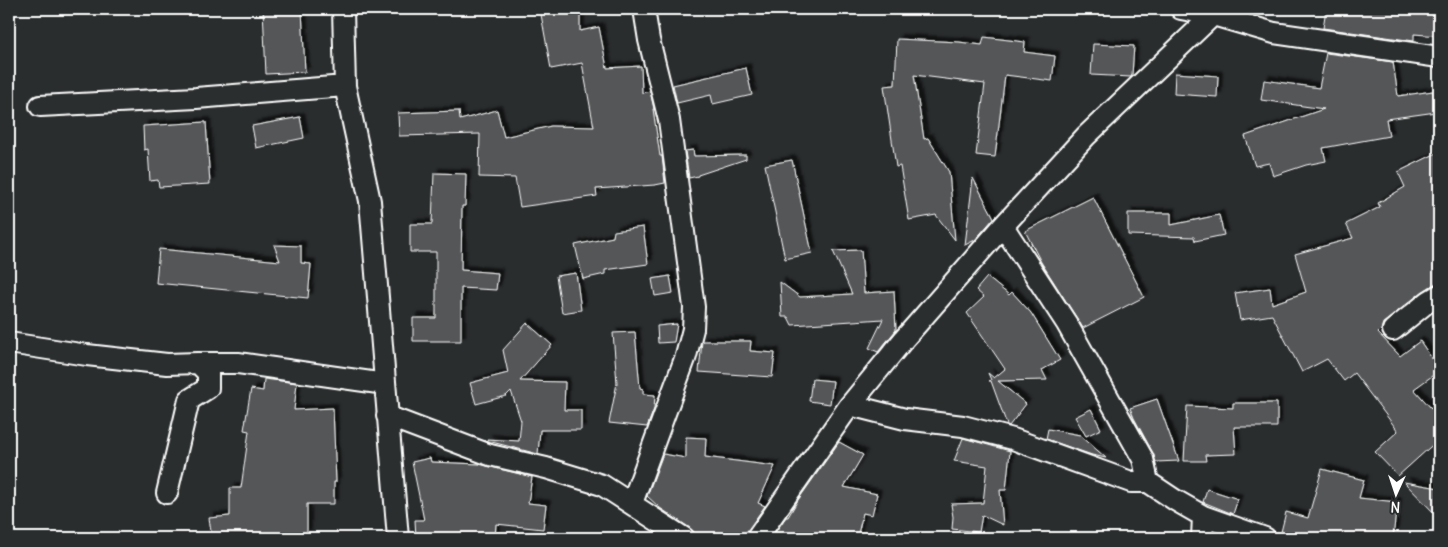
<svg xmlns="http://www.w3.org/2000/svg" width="1448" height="547" font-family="Delius,sans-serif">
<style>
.building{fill:#555758;stroke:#fff;filter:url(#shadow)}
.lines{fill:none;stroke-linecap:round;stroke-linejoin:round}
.minor-casing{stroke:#fff;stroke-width:24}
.minor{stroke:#2a2d2e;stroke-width:20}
</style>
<defs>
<filter id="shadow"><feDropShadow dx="4.5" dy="-4.5" stdDeviation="1" flood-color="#0009"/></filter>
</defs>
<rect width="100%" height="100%" fill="#2a2d2e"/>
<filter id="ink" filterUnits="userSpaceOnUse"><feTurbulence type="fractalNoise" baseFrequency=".02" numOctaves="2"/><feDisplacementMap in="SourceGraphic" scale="10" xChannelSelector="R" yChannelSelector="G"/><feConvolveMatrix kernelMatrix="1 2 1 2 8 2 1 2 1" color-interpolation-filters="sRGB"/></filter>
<g filter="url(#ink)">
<!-- building -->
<path class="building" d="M263,9h39l3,63 -39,2z
M540,9h40v22l19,-4 8,41 34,-2 1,27 8,-2 4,18h-1l7,47h2l3,27 -10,2 -59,4 1,7 -77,11 -5,-29 -36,-1 1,-43 -81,2 -1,-23 61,-2 1,9 37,-10 7,27 47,-11 43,1 -12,-64 -31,6z
M1326,9h113v27l-25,-2v7l-91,-13z
M984,37l41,5 -1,10 31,4 -3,25 -47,-6 -10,82 -19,-2 9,-71 -71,-9 10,64 4,-1 21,34 6,68 -19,-25 -27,5 -9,-54 -4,1 -12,-81 11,-1 2,-46 62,3 23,3z
M1093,44l41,2 -2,29 -1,2 -40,-2z
M1326,53l67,9 5,34 35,-5 3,21 -50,7 3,17 -66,12 3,13 -20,4 -33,11 -4,-13 -14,3 -10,-30 79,-27 -63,-9 3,-20 55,8z
M746,68l6,27 -39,9 -2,-9 -34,8 -4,-18z
M1175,73l43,3 -1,21 -43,-3z
M300,117l4,21 -48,10 -4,-22z
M206,122l4,62 -51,3 -1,-7 -8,1 -2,-32 -4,1 -1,-24z
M693,150l1,6 52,-1v4l-48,16v1l-9,2 -4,-27z
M1439,152v129l-17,11 -36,29 -3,2 -2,7 -3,3 22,23 20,-15 19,28v2l-25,18 25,28v22l-41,37 -23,-24 23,-21 -44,-58 -10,8 -17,-22 -25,13 -30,-57 -32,5 -5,-27 35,-5 2,16 34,-12 -11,-38 58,-16 -7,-14 34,-17 -2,-4 27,-16 -7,-15z
M792,160l20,93 -27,6 -20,-94z
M434,173l32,1 -1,32h-3l-1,64 37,3 -2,17 -35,-2v53h-48v-23h23v-66h-26v-28h22z
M973,178l21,40 -19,22 -10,5z
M1093,197l51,100 -61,31 -42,-66 -16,-31z
M1128,213h43v12l48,-10 5,20 -29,6 -1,-4 -66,-2z
M643,227l5,37 -43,6v4l-22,5 -8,-34 38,-8 1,-6z
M274,245l27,1v17l10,1 -3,34 -152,-15 3,-34 121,12z
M861,250l3,43 30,-2 2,39 -18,22 -9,-4 14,-29 -91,6 -4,-8h-6l-2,-35 20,15 52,-3 -19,-43z
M576,273l5,37 -19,3 -6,-37z
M670,276l3,17 -18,3 -3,-17z
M987,277l22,18 3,-3 19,21 29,47 -18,10 5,10 -49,1 28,23 -17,22 -2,-1 -16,-44h-2l2,-1 -3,-7 6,5 11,-9 -38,-56 17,-16 -8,-7z
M527,323l25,22 -32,36 45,1 -1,28h17v20h-41l-2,24 -50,-13 -1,-2 32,2 2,-20 -10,-30 -5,5 -30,8 -6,-21 38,-10 -5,-23z
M677,324l-3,18 -16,1 -1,-17z
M635,332l5,56 3,1v5l12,1 -1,14 -7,18 -38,-4 8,-40 -4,-50z
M702,341h49l-1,10 25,2 -3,24 -73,-5z
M264,379l33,4 -3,27 39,-2 3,74h-2v22h-27v30l-95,4 -3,-20 21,-2v-28h11l8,-57 -5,-1 7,-41 12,2z
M812,379l21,2 -3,23 -21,-3z
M1157,399l22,62 -23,1 -3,-9 -19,-35 -4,-10z
M1233,403h44v24h-43l2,27 -31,1 1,6h-22l3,-55 46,2z
M1091,409l10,20 -15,7 -11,-19z
M1048,429l32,6 26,23 -14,-3 -46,-16z
M686,437l20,1 -1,19 70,9 -17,37 7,3 -18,25 -2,7h-49l-2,-6 -4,-4 -30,-20 -13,-12 16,-42 23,4z
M963,438l47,13 -4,39h-6l3,35 -21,-10 -3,17 -27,-3 1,-12 -2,-13 32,-1 4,-37 -33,-5z
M839,442l24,13 -19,32 33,7 -5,21 -9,-2 -6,25h-15l-17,-3 -2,3h-52l15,-21h2l10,-17z
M430,458l1,4 48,2 53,13 -4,26 18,2 -3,24 -47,-5 -1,14h-79l-1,-18h9l-12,-58z
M1322,469l42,11 -5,18 38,4 -4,36h-89l-23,-6 5,-20 22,6z
M1404,482l35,6v30z
M1207,489l31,10 -5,15 -30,-12z"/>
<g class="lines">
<!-- minor casing -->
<g class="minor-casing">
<path id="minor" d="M343,9l2,77 25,115 28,337
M1181,9l32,6 61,18 165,24
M40,106l156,-8 149,-12
M1003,226l64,98 76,135 5,23
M1393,330l36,-29 10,-6
M9,343l78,12 80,9 31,-1h40l147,21
M850,405l55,14 58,7 50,13 118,43h17l27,18 28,16 62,22
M387,416l103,39 56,13 56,17 82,53
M167,493l22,-93 19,-12v-15l-10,-10
M632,503l54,-147 7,-27 1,-22 -25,-187 -20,-80 -5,-31
M757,538l93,-133 54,-66 99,-113 83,-90 127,-121
M1202,538l1,-22"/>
</g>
<!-- minor -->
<use href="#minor" class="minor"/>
</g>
</g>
<!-- margin -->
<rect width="1448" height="547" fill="none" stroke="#2a2d2e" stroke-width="30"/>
<rect x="15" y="15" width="1418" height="517" fill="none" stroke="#fff" stroke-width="2" filter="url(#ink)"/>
<!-- north arrow -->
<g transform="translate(1396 494) rotate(183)" stroke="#2a2d2e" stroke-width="4" paint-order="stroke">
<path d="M0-4L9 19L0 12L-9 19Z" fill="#ffffff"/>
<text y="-8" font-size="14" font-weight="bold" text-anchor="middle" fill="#ffffff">N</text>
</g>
</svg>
